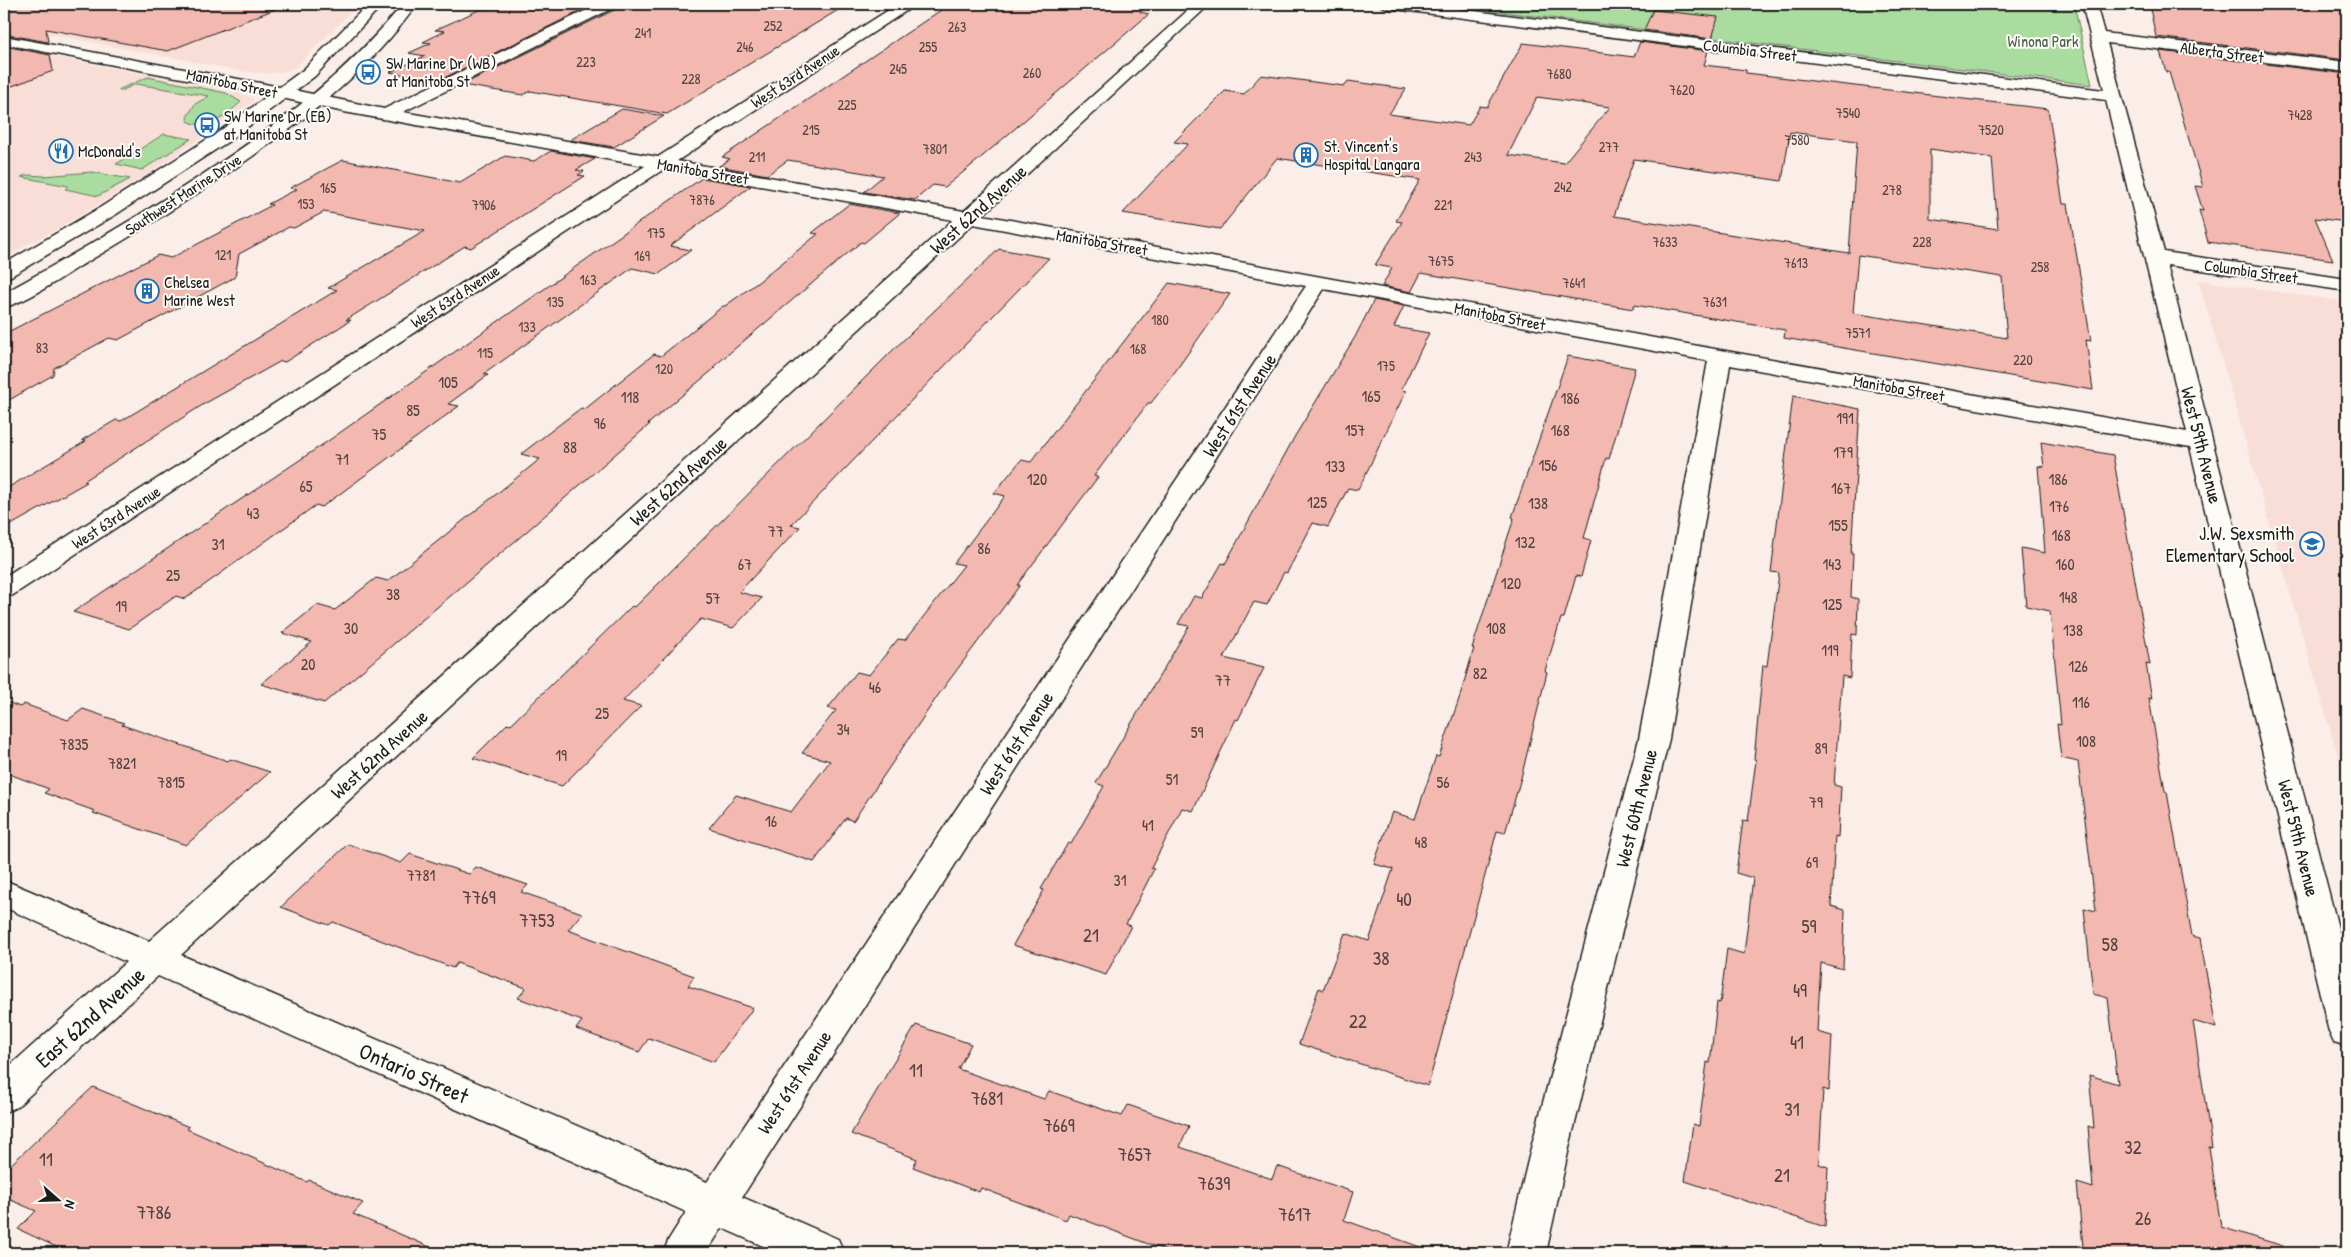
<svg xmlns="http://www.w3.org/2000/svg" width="2351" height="1257" font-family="'Patrick Hand',sans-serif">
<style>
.built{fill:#f9ded8}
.green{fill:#a9dc9e;stroke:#627c5d}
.building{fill:#f3b8b0;stroke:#1c1c1c;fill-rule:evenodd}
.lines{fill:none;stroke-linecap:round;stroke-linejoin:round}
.minor-casing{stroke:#1c1c1c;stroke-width:3}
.primary-casing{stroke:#1c1c1c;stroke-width:3}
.minor{fill:#fdfcf7;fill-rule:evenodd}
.primary{fill:#fdfcf7;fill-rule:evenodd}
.labels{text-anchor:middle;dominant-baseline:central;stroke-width:4;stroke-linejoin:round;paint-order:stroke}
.far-number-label{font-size:14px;fill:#524341}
.far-park-label{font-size:16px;fill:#4d5f4a;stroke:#fdfcf7}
.far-street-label{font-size:16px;fill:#1c1c1c;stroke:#fdfcf7}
.far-poi-label{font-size:16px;fill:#1c1c1c;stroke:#fdfcf7;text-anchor:start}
.number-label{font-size:16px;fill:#524341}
.street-label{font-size:19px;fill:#1c1c1c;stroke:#fdfcf7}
.poi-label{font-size:19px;fill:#1c1c1c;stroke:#fdfcf7;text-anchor:end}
.near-number-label{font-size:19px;fill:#524341}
.near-street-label{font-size:22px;fill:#1c1c1c;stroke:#fdfcf7}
</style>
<rect width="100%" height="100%" fill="#fbeee9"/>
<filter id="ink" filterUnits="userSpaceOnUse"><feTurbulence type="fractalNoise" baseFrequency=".02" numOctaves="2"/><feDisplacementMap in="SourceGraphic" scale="10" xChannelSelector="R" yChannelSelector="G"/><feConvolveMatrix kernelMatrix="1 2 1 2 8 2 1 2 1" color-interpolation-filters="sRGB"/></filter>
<g filter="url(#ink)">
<!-- built -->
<path class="built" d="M86,4h273l-62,62 -9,5 -19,3 -24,-2 -227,-44z
M4,47l203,39 39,9 7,3v4l-99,68 -81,50 -69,38z
M2198,280l149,22v485z"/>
<!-- green -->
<path class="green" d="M1437,4h637l18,81z
M148,77l78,16 15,9c-15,13 -33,31 -53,19l-1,-4 8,-13 14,-8 -73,-12 -15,7 -3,-1z
M164,134l27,5 -49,31 -26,-6z
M92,172l38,7 -32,17 -33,-7 3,-3 -47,-9 5,-2 18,1z"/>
<!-- building -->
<path class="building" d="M4,4h278l1,2 -115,45 -122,-22 2,13 -44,-8z
M492,4h103l-157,77 -48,-9 35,-16 -16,-3 22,-10 -8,-1 22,-11 -10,-1z
M619,4h229l-181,110 -137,-23 -7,4 -61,-10 154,-76z
M950,4h200l-10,8 9,2 -172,147 -32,26 -12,-2 -18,15 -51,-8 19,-16 -95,-16 -21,15 -48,-9 11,-7 -8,-2z
M2149,4h84l52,6 -3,-6h65v56l-191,-23z
M1653,10l65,7 -6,22 -68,-9z
M1640,42l68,9 -4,14 42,5v3l302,36 15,95h5l23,137 -5,-1 7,50 -309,-52 1,-8 -151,-25 -1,4 -212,-36 -10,19 -29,-6 10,-18 -17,-3 27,-43 -6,-1 24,-41 -143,-22 -57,71 -97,-16 65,-69 -14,-2 51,-51 19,3 17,-19 83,11 4,-5 58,8 -17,25 80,11 11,-19 7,1 36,-64 111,14zM1537,97l73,10 -46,56 -56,-8zM1790,132l67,9 -8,112 -235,-37 20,-57 148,22zM1930,149l62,9 6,71 -68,-10zM1858,255l144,22 5,61 -154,-25z
M4,46l46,9 3,16 -49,18z
M2160,51l187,23v148l-32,-4 18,42 -125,-18 -9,-32 4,1 -8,-25 8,1 -34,-115h-3z
M622,109l42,7 -50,31 -44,-7z
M551,151l44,8 -19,11 8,1 -6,4 7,1 -114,72 -6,-2 -119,74h5l-66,42 -4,-1 -77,43 -120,77 3,1 -83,47v-39l82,-49 -4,-1 34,-20 5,1 216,-131 -9,-2 97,-57 -101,-19 -30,16 -5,-1 -50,27 -4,23 -117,63 -9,-2 -55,30 -1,7 -49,28v-69l154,-79 13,3 101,-53 -4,-1 29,-15 -7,-1 53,-28 117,23 45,-27 29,5z
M702,178l49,8 -81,60 21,4 -32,24 -27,-6 -148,106 4,1 -40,29 11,2 -137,101 -6,-2 -131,94 -9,-3 -47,33 -56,-17 255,-171z
M849,204l51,9 -36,30 -3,-1 -148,125 2,1 -67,56h2l-124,108 -202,171 -63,-19 51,-42 -30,-9 35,-28 18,5 41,-32 12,3 152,-122 -19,-5 60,-46 4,1 69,-55 7,2 62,-50h2l32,-23 61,-49 -6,-1z
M999,249l50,9 -258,267 9,2 -61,65 23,6 -29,30 -32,-9 -78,82 18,5 -79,80 -89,-28 34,-34 3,1 122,-119 3,1 256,-255z
M1169,283l61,11 -56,79 -23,30h-3l-54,73 4,1 -81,108h3l-81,109 -86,127 -7,-3 -32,44 -105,-34 27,-33 55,17 39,-51 -28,-8 34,-43 -8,-2 29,-36 12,3 29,-36 7,1 59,-75 -10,-2 51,-67 -11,-3 27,-33 10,2z
M1374,300l30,6 -10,21 35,6 -28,57 5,1 -48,99 -10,-2 -20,39 -15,-4 -26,50 -3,-1 -17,33 -13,-3 -30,56 40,10 -26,52 -2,-1 -43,92 -11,-3 -31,60 3,1 -28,55 5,2 -25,49 -93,-30 31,-55 -3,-1 27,-46 3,1 33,-58 -8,-3 93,-157 -11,-2 16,-28 8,2 20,-35 3,1 70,-128 60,-99z
M1568,356l67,12 -26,91 -3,-1 -22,80 7,2 -10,37 -5,-1 -12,42h-3l-16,53 2,1 -26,106 -16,55 -8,-2 -69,255 -129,-42 20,-56 4,2 22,-57 24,8 24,-72 -19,-5 18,-52 23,7 21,-63 3,1 21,-61 14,-48h-2l42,-130 -2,-1z
M1793,396l67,13 -9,145h2l-2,43 7,2 -1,36 -5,-1 -2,44 -8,-2 -8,109 7,2 -3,50 -3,-1 -4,70 14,4 -2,59 -22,-6 -4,69 15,4 -3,55 -6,-2 -4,75 9,3 -3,60 -140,-46 8,-57 6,2 8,-64 3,1 7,-61 3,1 7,-54 17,5 9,-76 -17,-5 7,-53 5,1 8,-61 -2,-1 9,-94 4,1 12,-93 -8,-1z
M2041,442l72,13 37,210 -4,-1 6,35 -3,-1 16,93 2,1 25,144 8,2 16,90 -23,-7 19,127 -3,-1 12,80 62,19 -1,7h-181l-18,-6 -6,-64 16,5 -5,-62 6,2 -5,-53 29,9 -10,-86 -15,-4 -9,-86 12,3 -18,-149 -17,-4 -4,-34 4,1 -11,-114 -24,-5 -5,-58 24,5 -7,-87 6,1z
M4,701l16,6 4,-3 44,16 15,-11 41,14 -2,2 106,36 2,-2 40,13 -84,73 -93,-32 2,-2 -51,-18 5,-4 -45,-17z
M348,844l53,19 9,-9 59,20 7,-7 52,18 -7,7 61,21 -14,17 126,46 -6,10 65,22 -39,54 -65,-24 -10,14 -63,-23 6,-8 -64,-23 8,-10 -69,-25 -4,5 -120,-46 -4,3 -48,-18z
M916,1025l55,19 -13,25 86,30 5,-8 73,25 6,-11 61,21 -9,21 92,32 5,-13 76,26 -9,28 82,29 -1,4h-253l-103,-39 -3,6 -85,-32 -2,4 -66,-25 4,-8 -66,-25z
M93,1087l96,40 -2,2 120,53 2,-2 54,23 -10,11 91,39h-375l-51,-24 18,-18 -32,-14v-26z"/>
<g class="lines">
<!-- minor casing -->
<g class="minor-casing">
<path id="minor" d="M599,4h18l-2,3 -212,105 255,45 240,-153h16l-2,3 -235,154 287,50 231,-207h15l-227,211 737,135 467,82 -81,-332 -720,-92 -7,-4h39l686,86 -22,-86h14l8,29 243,29v10l-240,-29 57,209 183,27v12l-180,-26 180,698v84l-13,-4 -5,-11 -139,-585 -460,-82 -61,374 -100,409 -23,105h-40l25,-105 108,-409 69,-378 -384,-72 -582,908 96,42 6,14h-65l-57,-25 -16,25h-43l6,-14 17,-27 -528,-236 -141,131 -13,5v-41l122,-109 -122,-55v-27l145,61 804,-721 -289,-51 -651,426 -9,2v-20l641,-411 -301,-54 -84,-19 -256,-49v-8l256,47 124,26zM973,224l333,62 -599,896 -526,-227z"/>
</g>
<!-- primary casing -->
<g class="primary-casing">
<path id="primary" d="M368,4h15l-68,72 -86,65 -114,74 -104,61 -7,2v-14l97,-57 116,-74 86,-63z
M403,4h14c-50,71 -121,123 -192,171 -45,30 -91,60 -138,87 -22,13 -59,40 -83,45v-14c66,-36 132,-75 195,-116 80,-53 142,-98 204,-173z"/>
</g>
<!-- minor -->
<use href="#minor" class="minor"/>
<!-- primary -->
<use href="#primary" class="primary"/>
</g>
</g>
<!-- icons -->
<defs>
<g id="bus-ring" transform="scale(1.25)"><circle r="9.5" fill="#fdfcf7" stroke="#1f6fb2" stroke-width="1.5"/><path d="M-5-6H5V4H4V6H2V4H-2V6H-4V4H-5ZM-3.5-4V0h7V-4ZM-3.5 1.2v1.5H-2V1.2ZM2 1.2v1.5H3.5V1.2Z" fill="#1f6fb2"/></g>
<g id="restaurant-ring" transform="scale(1.25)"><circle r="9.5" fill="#fdfcf7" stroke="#1f6fb2" stroke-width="1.5"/><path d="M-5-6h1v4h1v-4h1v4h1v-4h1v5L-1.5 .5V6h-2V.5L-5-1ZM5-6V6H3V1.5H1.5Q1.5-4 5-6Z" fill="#1f6fb2"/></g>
<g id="building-ring" transform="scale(1.25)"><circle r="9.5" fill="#fdfcf7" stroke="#1f6fb2" stroke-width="1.5"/><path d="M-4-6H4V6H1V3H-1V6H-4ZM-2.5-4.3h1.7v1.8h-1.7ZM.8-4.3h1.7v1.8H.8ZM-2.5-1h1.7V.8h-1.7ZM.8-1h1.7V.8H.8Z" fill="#1f6fb2"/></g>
<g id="school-ring" transform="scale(1.25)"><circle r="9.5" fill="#fdfcf7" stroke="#1f6fb2" stroke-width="1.5"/><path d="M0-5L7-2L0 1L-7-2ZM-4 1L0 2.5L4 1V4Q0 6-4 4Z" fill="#1f6fb2"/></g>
</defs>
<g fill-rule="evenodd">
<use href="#bus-ring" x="368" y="72"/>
<use href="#bus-ring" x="207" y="125"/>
<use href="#restaurant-ring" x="61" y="151"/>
<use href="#building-ring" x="1306" y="155"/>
<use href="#building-ring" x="147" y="291"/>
<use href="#school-ring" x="2312" y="544"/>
</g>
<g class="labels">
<!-- far-number labels -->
<g class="far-number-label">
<text x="773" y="25">252</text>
<text x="957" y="26">263</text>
<text x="643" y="32">241</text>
<text x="745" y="46">246</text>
<text x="928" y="46">255</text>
<text x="586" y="61">223</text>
<text x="898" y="68">245</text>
<text x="1032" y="72">260</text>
<text x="1559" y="73">7680</text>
<text x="691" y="78">228</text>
<text x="1682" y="89">7620</text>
<text x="847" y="104">225</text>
<text x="1848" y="112">7540</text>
<text x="2300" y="114">7428</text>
<text x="811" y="129">215</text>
<text x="1991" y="129">7520</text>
<text x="1797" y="139">7580</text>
<text x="1609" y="146">277</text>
<text x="935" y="148">7801</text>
<text x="757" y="156">211</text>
<text x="1473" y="156">243</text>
<text x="1563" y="186">242</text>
<text x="328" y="187">165</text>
<text x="1892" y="189">278</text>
<text x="702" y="199">7876</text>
<text x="306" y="203">153</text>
<text x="484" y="204">7906</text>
<text x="1443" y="204">221</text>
<text x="656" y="232">175</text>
<text x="1665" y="241">7633</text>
<text x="1922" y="241">228</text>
<text x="223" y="254">121</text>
<text x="642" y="255">169</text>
<text x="1441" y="260">7675</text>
<text x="1796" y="262">7613</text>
<text x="2040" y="266">258</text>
<text x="588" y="279">163</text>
<text x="1574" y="282">7641</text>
<text x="555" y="301">135</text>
<text x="1715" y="301">7631</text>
<text x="1160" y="319">180</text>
<text x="527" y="326">133</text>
<text x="1858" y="332">7571</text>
<text x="42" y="347">83</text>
<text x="1138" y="348">168</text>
<text x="485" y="352">115</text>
<text x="2023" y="359">220</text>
<text x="1386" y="365">175</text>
<text x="664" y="368">120</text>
</g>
<!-- far-park labels -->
<g class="far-park-label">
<text x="2043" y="41">Winona Park</text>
</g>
<!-- far-street labels -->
<g class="far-street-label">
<text transform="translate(1750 50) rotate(7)">Columbia Street</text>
<text transform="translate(2222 52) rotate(7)">Alberta Street</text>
<text transform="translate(795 76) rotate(-33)">West 63rd Avenue</text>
<text transform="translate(232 83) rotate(12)">Manitoba Street</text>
<text transform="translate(703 171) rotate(10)">Manitoba Street</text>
<text transform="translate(183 194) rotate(-33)">Southwest Marine Drive</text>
<text transform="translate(1102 242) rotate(10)">Manitoba Street</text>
<text transform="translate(2251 271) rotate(8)">Columbia Street</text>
<text transform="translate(455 296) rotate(-33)">West 63rd Avenue</text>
<text transform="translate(1500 316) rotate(11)">Manitoba Street</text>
<text transform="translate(1899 388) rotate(10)">Manitoba Street</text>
<text transform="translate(116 517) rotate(-33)">West 63rd Avenue</text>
</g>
<!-- far-poi labels -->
<g class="far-poi-label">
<text x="386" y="63">SW Marine Dr (WB)<tspan x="386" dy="18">at Manitoba St</tspan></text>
<text x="224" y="116">SW Marine Dr (EB)<tspan x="224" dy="18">at Manitoba St</tspan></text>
<text x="1324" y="146">St. Vincent's<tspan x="1324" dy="18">Hospital Langara</tspan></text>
<text x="78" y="151">McDonald's</text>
<text x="164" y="282">Chelsea<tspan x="164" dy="18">Marine West</tspan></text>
</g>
<!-- number labels -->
<g class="number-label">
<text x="448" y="382">105</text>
<text x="1371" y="396">165</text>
<text x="630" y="397">118</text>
<text x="1570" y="398">186</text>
<text x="413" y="410">85</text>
<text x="1845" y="418">191</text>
<text x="600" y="423">96</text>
<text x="1355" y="430">157</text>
<text x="1560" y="430">168</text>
<text x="379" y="434">75</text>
<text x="570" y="447">88</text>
<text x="1843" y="452">179</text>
<text x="342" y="459">71</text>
<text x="1548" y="465">156</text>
<text x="1335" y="466">133</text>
<text x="1037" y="479">120</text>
<text x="2058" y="479">186</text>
<text x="306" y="486">65</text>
<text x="1841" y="488">167</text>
<text x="1317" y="502">125</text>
<text x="1538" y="503">138</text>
<text x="2059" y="506">176</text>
<text x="253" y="513">43</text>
<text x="1838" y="525">155</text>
<text x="776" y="531">77</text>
<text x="2061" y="535">168</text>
<text x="1525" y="542">132</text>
<text x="218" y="544">31</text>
<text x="984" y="548">86</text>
<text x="745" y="564">67</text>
<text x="1832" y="564">143</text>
<text x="2065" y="564">160</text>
<text x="173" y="575">25</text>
<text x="1511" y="583">120</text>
<text x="393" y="594">38</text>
<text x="2068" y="597">148</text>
<text x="713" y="598">57</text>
<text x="1832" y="604">125</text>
<text x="121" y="606">19</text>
<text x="351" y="628">30</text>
<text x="1496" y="628">108</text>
<text x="2073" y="630">138</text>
<text x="1830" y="650">119</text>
<text x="308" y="664">20</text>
<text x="2078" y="666">126</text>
<text x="1480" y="673">82</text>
<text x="1223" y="680">77</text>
<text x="875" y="687">46</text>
<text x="2081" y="702">116</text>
<text x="602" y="713">25</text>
<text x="843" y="729">34</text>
<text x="1197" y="732">59</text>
<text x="2086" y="741">108</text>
<text x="74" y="744">7835</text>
<text x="1821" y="748">89</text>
<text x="561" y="755">19</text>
<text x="122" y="763">7821</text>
<text x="1172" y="779">51</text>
<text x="171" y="782">7815</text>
<text x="1443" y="782">56</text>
<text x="1816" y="802">79</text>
<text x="771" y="821">16</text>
<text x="1148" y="825">41</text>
<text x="1421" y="842">48</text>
<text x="1812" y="862">69</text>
<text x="421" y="875">7781</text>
<text x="1120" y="880">31</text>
</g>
<!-- street labels -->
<g class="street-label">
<text transform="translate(978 209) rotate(-42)">West 62nd Avenue</text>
<text transform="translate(1239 405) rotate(-57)">West 61st Avenue</text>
<text transform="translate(2202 445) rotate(76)">West 59th Avenue</text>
<text transform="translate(678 481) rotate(-42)">West 62nd Avenue</text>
<text transform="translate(1016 743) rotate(-57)">West 61st Avenue</text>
<text transform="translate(379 754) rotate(-42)">West 62nd Avenue</text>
<text transform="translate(1636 808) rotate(-76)">West 60th Avenue</text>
<text transform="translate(2299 838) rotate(76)">West 59th Avenue</text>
<text transform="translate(794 1082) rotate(-57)">West 61st Avenue</text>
</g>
<!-- poi labels -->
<g class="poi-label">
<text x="2294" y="533">J.W. Sexsmith<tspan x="2294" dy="22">Elementary School</tspan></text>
</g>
<!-- near-number labels -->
<g class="near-number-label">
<text x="479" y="897">7769</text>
<text x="1404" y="899">40</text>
<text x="537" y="920">7753</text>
<text x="1809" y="926">59</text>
<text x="1091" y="935">21</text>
<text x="2110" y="944">58</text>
<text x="1381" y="958">38</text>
<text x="1800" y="990">49</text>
<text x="1358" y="1021">22</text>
<text x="1797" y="1042">41</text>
<text x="916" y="1070">11</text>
<text x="987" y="1098">7681</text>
<text x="1792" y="1109">31</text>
<text x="1059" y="1125">7669</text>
<text x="2133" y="1147">32</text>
<text x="1135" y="1154">7657</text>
<text x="46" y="1159">11</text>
<text x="1782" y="1175">21</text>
<text x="1214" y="1183">7639</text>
<text x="154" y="1212">7786</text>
<text x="1295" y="1214">7617</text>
<text x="2143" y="1218">26</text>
</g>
<!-- near-street labels -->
<g class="near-street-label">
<text transform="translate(90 1017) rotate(-42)">East 62nd Avenue</text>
<text transform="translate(414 1073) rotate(24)">Ontario Street</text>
</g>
</g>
<!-- margin -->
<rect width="2351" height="1257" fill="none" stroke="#fdfcf7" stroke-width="20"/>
<rect x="10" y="10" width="2331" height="1237" fill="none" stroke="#1c1c1c" stroke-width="2" filter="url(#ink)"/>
<!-- north arrow -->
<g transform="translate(58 1200) rotate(110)" stroke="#fdfcf7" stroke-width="4" paint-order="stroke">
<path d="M0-4L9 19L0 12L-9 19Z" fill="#1c1c1c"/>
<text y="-8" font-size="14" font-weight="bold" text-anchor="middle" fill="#1c1c1c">N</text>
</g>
</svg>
